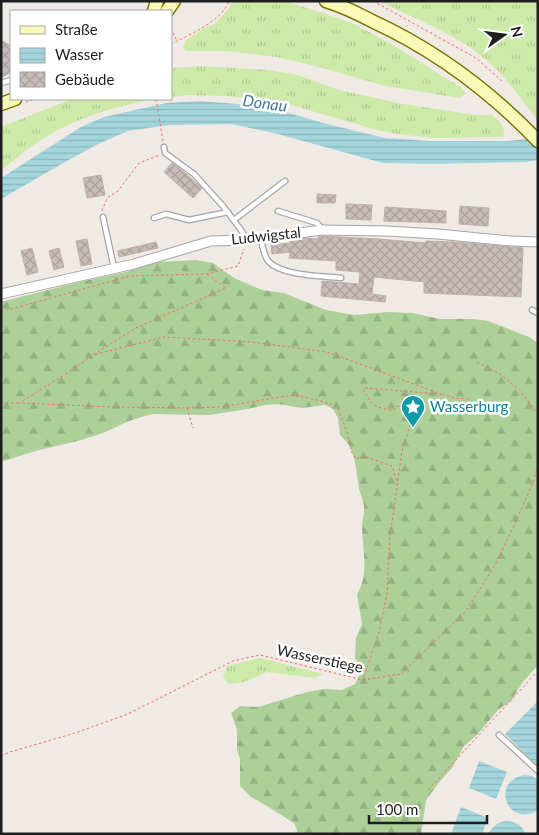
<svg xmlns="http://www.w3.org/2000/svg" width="539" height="835" viewBox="0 0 539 835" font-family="Lato,sans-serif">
  <defs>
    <pattern id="grass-tufts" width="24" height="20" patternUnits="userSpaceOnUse" patternTransform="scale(1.25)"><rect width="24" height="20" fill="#ceeaa9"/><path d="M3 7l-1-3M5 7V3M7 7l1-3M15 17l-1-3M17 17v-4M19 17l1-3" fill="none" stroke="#b0c891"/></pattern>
    <pattern id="forest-firs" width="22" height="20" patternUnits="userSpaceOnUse" patternTransform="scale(1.25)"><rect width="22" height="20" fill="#adcf98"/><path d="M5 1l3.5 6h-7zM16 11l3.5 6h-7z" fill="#94b183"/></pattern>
    <pattern id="water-rules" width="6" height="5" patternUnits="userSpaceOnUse" patternTransform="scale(1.25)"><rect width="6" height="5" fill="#a3d5dd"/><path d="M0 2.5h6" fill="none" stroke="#8cb6bd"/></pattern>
    <pattern id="building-cross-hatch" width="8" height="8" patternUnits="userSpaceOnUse" patternTransform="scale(1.25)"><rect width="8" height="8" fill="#c7bcb7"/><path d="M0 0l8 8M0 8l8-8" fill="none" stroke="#aaa19d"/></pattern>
  </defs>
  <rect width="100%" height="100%" fill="#efeae4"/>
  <g fill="url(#grass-tufts)">
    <path d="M232,1H286L352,23L393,45L447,79L461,87L466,94L460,98L385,86L319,67L277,57L225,51H186L183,47L186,40L195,34L203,29L216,23L229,8Z"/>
    <path d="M380,1H538V118L534,116C519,96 504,74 484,58C454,33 414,19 380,1Z"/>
    <path d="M204,66L269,70L298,75L339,90L403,104L476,115H492C499,122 507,127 503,137L432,138L397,134L377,130L281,102L227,96L188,95L171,97V68Z"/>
    <path d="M72,99H157C118,105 74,118 41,140C27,149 14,160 1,170V127Z"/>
    <path d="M260,658L323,674L315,678L267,672L244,682L229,684L223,677L227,666Z"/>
  </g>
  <path fill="url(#forest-firs)" d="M196,260L213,263L234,278L262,290L284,293L326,310L354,315L388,312L412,313L440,319H473L488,321L529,337L538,343V665L522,683L511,701L499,709L477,735L464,746L452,768L441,780L426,800L421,834H297V830L294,823L267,806L251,797L240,786V759L237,750V730L231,713L240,706L258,707L307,692L324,689L342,690L355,684L361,672L355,658L356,638L362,624L357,594C370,574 362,548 362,526C362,519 365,513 364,507C364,502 361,497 360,492C355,471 358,450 340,435L338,418L333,409L325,405L302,408L278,404L265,405L248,409L209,415L152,414L129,421L103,433L78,441L35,451L1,462V302L75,283L130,271L159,262Z"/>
  <g fill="url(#water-rules)">
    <path d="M200,101L237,104L282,111L323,123L385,138L429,141H507L538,138V160L525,162L433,164L383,163L274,133L231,124L169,125L128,131L98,144L63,163L1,199V178L81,127L104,117L167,103Z"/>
    <path d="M538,701V767L505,734Z"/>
    <path d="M479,761L507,772L496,799L469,788Z"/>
    <path d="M524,775L532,776L538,780V810C510,829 488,783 524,775Z"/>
    <path d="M461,807L488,818L482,834H451Z"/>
    <path d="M507,821C516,822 521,825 526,834H488C493,826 497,822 507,821Z"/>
  </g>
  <g fill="url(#building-cross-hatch)" stroke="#c1afa6">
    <path d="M1,40L11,46V72L1,78Z"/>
    <path d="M172,163L185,173L202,188L193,198L164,172Z"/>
    <path d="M101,175L105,195L87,198L83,178Z"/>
    <path d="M317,194L336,195L335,203H317Z"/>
    <path d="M346,204L372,205L371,220L346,219Z"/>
    <path d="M460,206L489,208L488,226L459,224Z"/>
    <path d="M385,207L446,211V223L384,221Z"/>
    <path d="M322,236L378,239L426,243V241L455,242L523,248L521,297L424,293V282L374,277L372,294L386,296L385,302L321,296L322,281L359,284L360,272L336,270V261L289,258L290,252L272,254L271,245L290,243V241L306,238L318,239V237Z"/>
    <path d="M87,239L92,264L81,266L76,241Z"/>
    <path d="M156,242L158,248L119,257L118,251Z"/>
    <path d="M32,248L38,272L27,275L21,251Z"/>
    <path d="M59,248L64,267L54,270L49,251Z"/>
  </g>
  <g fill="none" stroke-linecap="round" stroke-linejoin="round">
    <g stroke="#a5a5a5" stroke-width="7">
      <g id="lane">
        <path d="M1,83L11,80"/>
        <path d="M164,147L165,153L194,174L223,206L241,230L247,240"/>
        <path d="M278,211L317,223L322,229"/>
        <path d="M103,217L114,268"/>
        <path d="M154,218L166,214L189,220L228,212"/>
        <path d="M234,220L285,181"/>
        <path d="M261,238C262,245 264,255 268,261C282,276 321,276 341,278"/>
        <path d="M532,310L538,313"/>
        <path d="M499,735L538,771"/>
      </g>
    </g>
    <g stroke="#a5a5a5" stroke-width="11">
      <path id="street" d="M1,294L134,264L211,241L247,240L322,230L387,231L438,234L511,241L538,242"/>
    </g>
    <g stroke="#747604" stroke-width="15">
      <g id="secondary">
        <path d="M326,1C342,6 357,13 372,21C435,50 490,91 538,141"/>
        <path d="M154,11L157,1"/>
        <path d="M167,11L174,1"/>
        <path d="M1,104L15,99"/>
      </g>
    </g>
    <g stroke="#fb6b69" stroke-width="1" stroke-dasharray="2.5 2.5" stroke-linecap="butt">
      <path d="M373,1L476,58L503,82"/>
      <path d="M171,28L177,41"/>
      <path d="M171,44C189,35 222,21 229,1"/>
      <path d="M156,99L163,141"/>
      <path d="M26,102L35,99"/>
      <path d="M102,211L107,198L118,191L139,163L160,155"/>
      <path d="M207,274L226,288L136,328L93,355L164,337L252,342L327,352L441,394L364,388V393C370,397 367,399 372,403C376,408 386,409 393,411L397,406L408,408L417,416L410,425L402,451L390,536L387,594L379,632L363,680"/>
      <path d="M1,312L130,276L207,274L238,266L244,249"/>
      <path d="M92,356L58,379L19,403L113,407L187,408L220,407L293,395L317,400L337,406L347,432L352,453L356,459L363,456L392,466L397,482"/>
      <path d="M477,362L500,374L520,390L538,415"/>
      <path d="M442,394L455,398L471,399"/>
      <path d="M1,403H19"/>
      <path d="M402,406L403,391"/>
      <path d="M187,408L193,428"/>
      <path d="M1,756L10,752L75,733L128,714L233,661L260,655L363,680L401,674L466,611L495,565L513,528L532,485L538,465"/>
      <path d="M428,790L538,671"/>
    </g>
    <use href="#lane" stroke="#fff" stroke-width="4.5"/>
    <use href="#street" stroke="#fff" stroke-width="9"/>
    <use href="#secondary" stroke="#faf8b7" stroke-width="12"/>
  </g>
  <defs>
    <g id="sight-pin" transform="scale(1.25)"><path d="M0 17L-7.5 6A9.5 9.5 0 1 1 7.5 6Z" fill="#0f9aa8" stroke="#fff"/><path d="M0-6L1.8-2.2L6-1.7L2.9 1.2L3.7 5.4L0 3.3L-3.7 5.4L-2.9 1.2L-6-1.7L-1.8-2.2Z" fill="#fff"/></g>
  </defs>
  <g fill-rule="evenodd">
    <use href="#sight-pin" x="413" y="407"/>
  </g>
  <g text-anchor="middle" stroke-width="5" stroke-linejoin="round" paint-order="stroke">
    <g font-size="15" fill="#1e1e1e" stroke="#fff">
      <text transform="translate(266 236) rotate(-6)" y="5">Ludwigstal</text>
      <text transform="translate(320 659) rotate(12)" y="5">Wasserstiege</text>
    </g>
    <g font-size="15" fill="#0d838f" stroke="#fff" text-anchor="start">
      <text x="430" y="412">Wasserburg</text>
    </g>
    <g font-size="16" font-style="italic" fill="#43799e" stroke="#fff">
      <text transform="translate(265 103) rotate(8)" y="6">Donau</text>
    </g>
  </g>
  <rect width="539" height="835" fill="none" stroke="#1e1e1e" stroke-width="5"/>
  <rect x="10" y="10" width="162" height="90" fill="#ffffff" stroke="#a5a5a5"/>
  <rect x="20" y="26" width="25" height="8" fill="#faf8b7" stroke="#a5a5a5"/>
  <text x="55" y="35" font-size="15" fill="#1e1e1e">Straße</text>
  <rect x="20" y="48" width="25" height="15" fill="url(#water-rules)" stroke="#a5a5a5"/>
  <text x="55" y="60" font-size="15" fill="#1e1e1e">Wasser</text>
  <rect x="20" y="72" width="25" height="15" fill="url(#building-cross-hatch)" stroke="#a5a5a5"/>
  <text x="55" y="85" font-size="15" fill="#1e1e1e">Gebäude</text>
  <g transform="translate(504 35) rotate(76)" stroke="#ffffff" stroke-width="4" paint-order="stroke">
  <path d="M0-4L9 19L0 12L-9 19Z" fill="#1e1e1e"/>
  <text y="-8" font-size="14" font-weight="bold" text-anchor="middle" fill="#1e1e1e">N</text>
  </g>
  <path d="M369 815v8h118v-8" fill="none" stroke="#1e1e1e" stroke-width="2.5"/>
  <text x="376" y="815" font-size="15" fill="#1e1e1e" stroke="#ffffff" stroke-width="4" paint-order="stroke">100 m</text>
</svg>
